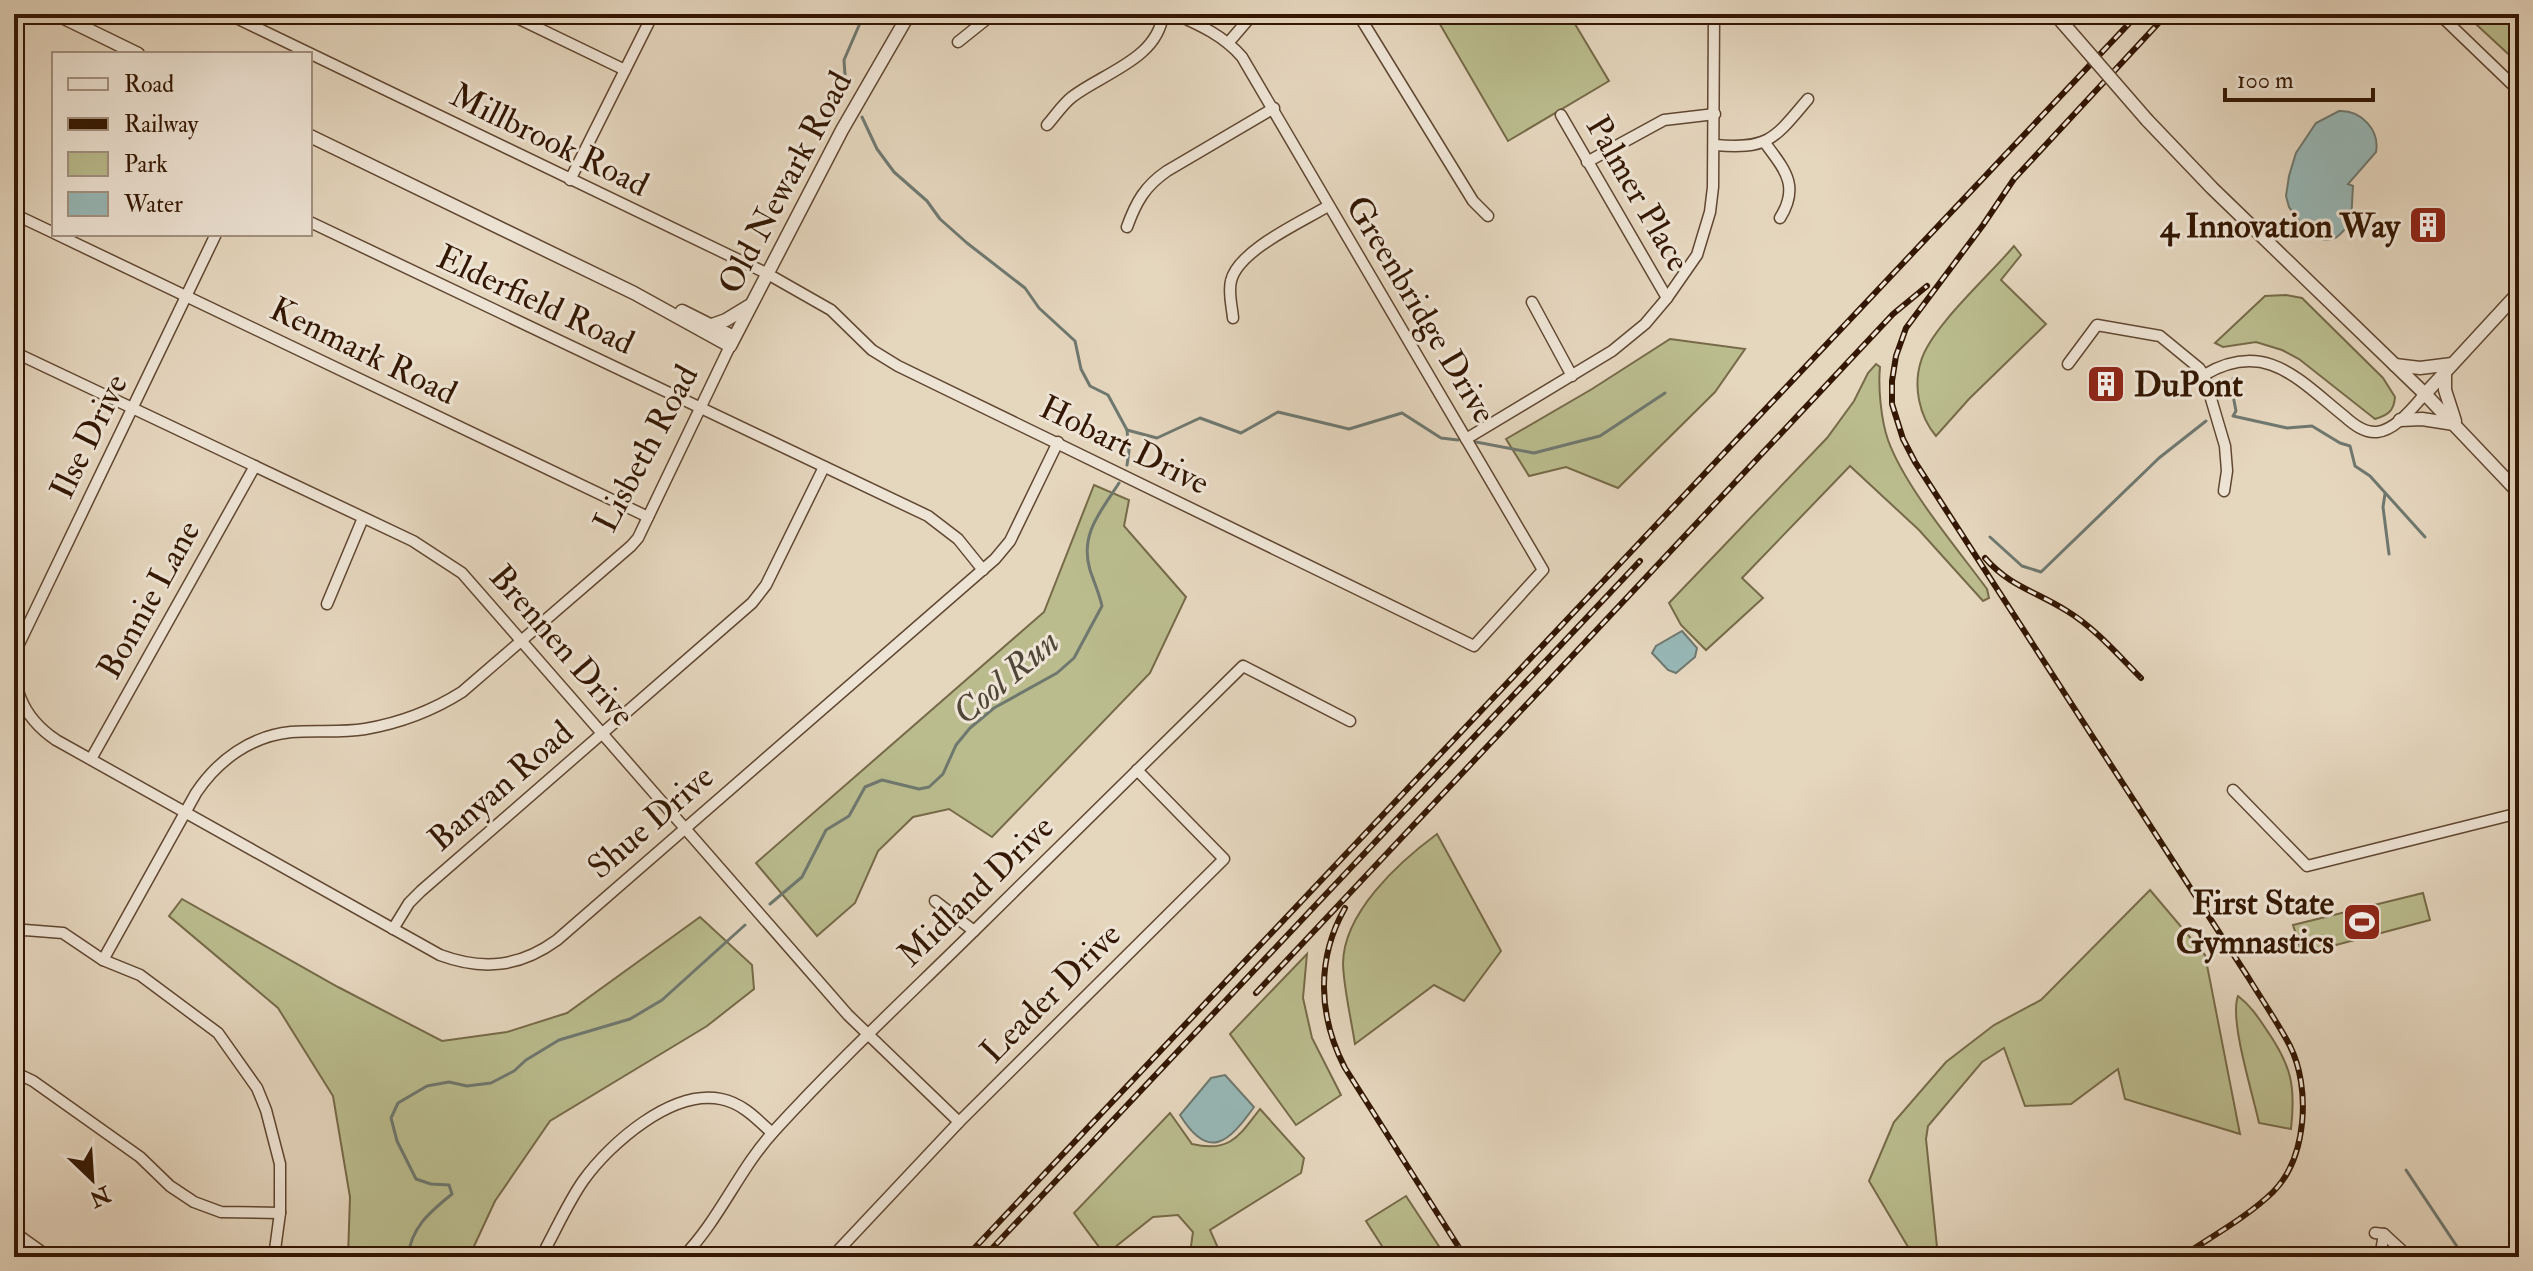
<svg xmlns="http://www.w3.org/2000/svg" width="2533" height="1271" viewBox="0 0 2533 1271" font-family="'IM FELL Double Pica',serif">
  <rect width="100%" height="100%" fill="#e5d6be"/>
  <filter id="stains"><feTurbulence type="fractalNoise" baseFrequency=".0025" numOctaves="4"/><feColorMatrix values="0 0 0 0 .2 0 0 0 0 .09 0 0 0 0 .02 0 0 0 .5 -.17"/></filter>
  <radialGradient id="worn" r=".72"><stop offset=".6" stop-color="#630" stop-opacity="0"/><stop offset="1" stop-color="#630" stop-opacity=".3"/></radialGradient>
  <g fill="#babc8e" stroke="#766a48" stroke-width="2">
    <path d="M1434,14H1569L1609,81L1508,141Z"/>
    <path d="M2465,14H2519V64Z"/>
    <path d="M2014,246L2021,255L2001,280L2046,324L1969,399L1936,436C1919,416 1913,386 1921,361C1931,327 1990,275 2014,246Z"/>
    <path d="M2286,295L2302,298L2383,378L2395,397C2394,411 2388,415 2375,419L2299,359L2282,350L2256,342L2223,347L2215,343L2265,296Z"/>
    <path d="M1670,339L1745,349L1715,392L1618,488L1566,467L1529,476L1506,439L1592,389Z"/>
    <path d="M1876,364L1880,367C1878,387 1881,420 1888,440C1905,487 1956,547 1987,589L1989,598L1983,601L1919,530L1850,466L1742,578L1763,598L1706,650L1681,625L1669,603L1827,438L1854,401L1868,373Z"/>
    <path d="M1094,485L1129,500L1124,526L1186,597L1150,673L992,837L949,809L913,817L878,851L855,903L817,936L756,863L1044,612Z"/>
    <path d="M1437,834L1501,951L1464,1001L1434,985L1355,1044C1351,1018 1344,990 1343,964C1343,913 1399,862 1437,834Z"/>
    <path d="M2150,890L2205,955L2240,1134L2125,1099L2118,1069L2071,1104L2025,1106L2004,1048L1982,1062L1928,1126L1926,1139L1938,1257H1914L1869,1181L1894,1122L1946,1062L1994,1025L2041,1000Z"/>
    <path d="M2423,893L2430,920L2302,954L2293,925Z"/>
    <path d="M182,899L338,987L442,1041L507,1032L567,1013L700,917L752,965L754,989L707,1026L550,1121L495,1201L469,1257H348L350,1197L333,1096L278,1008L169,916Z"/>
    <path d="M1307,954L1303,998L1312,1038L1341,1095L1296,1125L1230,1034Z"/>
    <path d="M2238,996C2250,1005 2258,1017 2266,1029C2291,1065 2296,1085 2291,1129L2259,1123C2253,1094 2229,1020 2238,996Z"/>
    <path d="M1260,1109L1304,1158L1301,1173L1210,1230L1222,1257H1184L1190,1253L1193,1232L1178,1215L1153,1217L1105,1255L1074,1213L1170,1113L1192,1144C1230,1153 1239,1136 1260,1109Z"/>
    <path d="M1406,1196L1446,1257H1389L1366,1221Z"/>
  </g>
  <g fill="#97b8b7" stroke="#6f786f" stroke-width="2">
    <path d="M2339,111C2361,110 2380,130 2376,152L2348,184L2353,186L2351,222C2342,233 2334,245 2319,238L2322,228L2315,230L2300,222L2289,207L2286,196L2289,176L2296,153L2316,123Z"/>
    <path d="M1682,631L1697,648L1695,657L1676,673L1668,670L1652,653L1656,646Z"/>
    <path d="M1225,1075L1254,1107C1229,1142 1209,1162 1180,1115L1211,1078Z"/>
  </g>
  <g fill="none" stroke-linecap="round" stroke-linejoin="round">
    <g stroke="#6f786f" stroke-width="3">
      <path d="M846,91L844,60L864,14"/>
      <path d="M862,117L877,149L894,172L927,201L940,219L967,243L1025,288L1039,308L1075,341L1081,369L1090,386L1108,395L1127,430L1129,451L1127,465"/>
      <path d="M2233,379L2231,385L2236,411L2233,416L2287,428L2312,426L2340,443L2350,446L2355,466L2370,476L2425,537"/>
      <path d="M1127,430L1157,438L1200,418L1241,433L1278,412L1349,429L1402,413L1441,438L1458,440"/>
      <path d="M1476,442L1534,453L1600,436L1665,393"/>
      <path d="M2385,494L2383,507L2389,554"/>
      <path d="M1990,537L2022,566L2041,572L2159,458L2206,421"/>
      <path d="M770,904L802,877L826,830L849,816L865,787L882,780L919,789L929,787L943,774L956,745L970,728L994,708L1057,673L1074,658L1102,606C1099,593 1094,582 1090,570C1079,534 1102,510 1119,483"/>
      <path d="M2406,1170L2464,1257"/>
      <path d="M408,1257C411,1227 430,1212 452,1194L449,1185L431,1184L416,1179L397,1141L391,1118L398,1103L427,1086L449,1082L467,1086L491,1083L514,1071L526,1060L559,1040L630,1019L662,1000L745,925"/>
    </g>
    <g stroke="#604731" stroke-width="13">
      <g id="minor">
        <path d="M228,14L766,273L831,310L872,350L898,366L1474,646L1543,570L1242,57C1224,36 1200,25 1175,14"/>
        <path d="M509,14L625,70"/>
        <path d="M1358,14L1473,201L1488,216"/>
        <path d="M2439,14L2519,91"/>
        <path d="M958,42L993,14"/>
        <path d="M1229,42L1253,14"/>
        <path d="M1561,115L1667,298"/>
        <path d="M1047,125C1055,116 1063,104 1072,97C1103,73 1158,59 1163,14"/>
        <path d="M1765,143C1785,170 1800,186 1780,218"/>
        <path d="M1715,145C1769,150 1775,138 1808,99"/>
        <path d="M1587,162L1664,120L1715,114"/>
        <path d="M570,180L653,14"/>
        <path d="M14,214L54,233"/>
        <path d="M310,222L928,516L958,539L983,570"/>
        <path d="M1127,227C1136,202 1145,186 1167,171L1274,108"/>
        <path d="M56,234L648,517"/>
        <path d="M216,234L19,644C8,684 22,717 56,740L440,955C483,971 520,967 557,940L995,559L1010,541L1058,442"/>
        <path d="M1532,302L1572,376"/>
        <path d="M1233,318C1232,306 1228,293 1231,281C1238,250 1302,222 1328,206"/>
        <path d="M14,352L413,541L462,573L848,1015L959,1122"/>
        <path d="M2068,364L2097,325L2160,336L2199,368L2204,375L2225,446L2227,471L2224,491"/>
        <path d="M2204,375C2265,339 2298,379 2344,416C2353,424 2364,433 2377,432C2396,430 2413,407 2425,394"/>
        <path d="M1466,439L1612,351L1645,324L1667,298L1697,255L1710,212L1713,187L1714,14"/>
        <path d="M327,604L363,518"/>
        <path d="M91,759L255,466"/>
        <path d="M2233,790L2307,866L2519,813"/>
        <path d="M935,901L974,931"/>
        <path d="M393,929L409,903L421,891L752,603L766,585L824,467"/>
        <path d="M14,932L25,930L63,933L103,960L140,975L218,1033L257,1088L266,1110L280,1164V1213L274,1257"/>
        <path d="M103,960L196,793C218,760 251,736 291,732C316,730 340,733 365,729C400,723 432,711 462,692L631,546L638,538L730,346"/>
        <path d="M14,1072L33,1081L140,1157L170,1186L194,1202L221,1212L280,1213"/>
        <path d="M14,1232L49,1257"/>
        <path d="M2375,1233L2384,1234L2409,1257"/>
        <path d="M541,1257C555,1232 567,1204 583,1181C610,1143 672,1089 721,1099C742,1103 757,1119 772,1133"/>
        <path d="M683,1257C720,1219 739,1169 775,1130C839,1060 908,996 976,929C1065,842 1154,754 1243,666L1350,721"/>
        <path d="M832,1257L959,1122L1224,859L1137,770"/>
        <path d="M2380,1257L2384,1234"/>
      </g>
    </g>
    <g stroke="#604731" stroke-width="15">
      <g id="tertiary">
        <path d="M56,14L138,54"/>
        <path d="M2147,120L2212,188L2425,394L2519,493"/>
        <path d="M310,136L634,293L730,346L842,130L909,14"/>
        <path d="M682,311L734,337"/>
        <path d="M712,325L726,320L749,306"/>
        <path d="M2395,365L2420,368L2452,364"/>
        <path d="M2445,372V390L2455,421"/>
        <path d="M2425,394L2519,292"/>
        <path d="M2400,420L2422,419L2454,424"/>
      </g>
    </g>
    <use href="#minor" stroke="#eee4d5" stroke-width="10"/>
    <use href="#tertiary" stroke="#eee4d5" stroke-width="12"/>
    <g stroke="#331702" stroke-width="6">
      <g id="rail">
        <path d="M2167,14L2014,179L1983,225L1906,328L1896,356L1892,381V404L1903,439L1915,462L2248,977C2262,1000 2278,1023 2290,1046C2311,1088 2307,1158 2273,1192C2246,1218 2212,1236 2181,1257"/>
        <path d="M1985,558C2009,586 2037,592 2067,611C2095,628 2118,655 2141,678"/>
        <path d="M1345,908C1316,959 1318,1016 1345,1068L1465,1257"/>
        <path d="M1256,993L1893,314L1927,286"/>
        <path d="M966,1257L2138,14"/>
        <path d="M984,1257L1640,561"/>
      </g>
    </g>
    <use href="#rail" stroke="#eee4d5" stroke-width="3" stroke-dasharray="9" stroke-linecap="butt"/>
    <g stroke="#604731" stroke-width="15" stroke-linecap="butt">
      <path id="tertiary-bridge" d="M2055,14L2147,120"/>
    </g>
    <use href="#tertiary-bridge" stroke="#eee4d5" stroke-width="12"/>
  </g>
  <defs>
    <g id="building-square" transform="scale(2)"><rect x="-9" y="-9" width="18" height="18" rx="4" fill="#8f2418" stroke="#eee4d5"/><path d="M-4-6H4V6H1V3H-1V6H-4ZM-2.5-4.3h1.7v1.8h-1.7ZM.8-4.3h1.7v1.8H.8ZM-2.5-1h1.7V.8h-1.7ZM.8-1h1.7V.8H.8Z" fill="#fff"/></g>
    <g id="stadium-square" transform="scale(2)"><rect x="-9" y="-9" width="18" height="18" rx="4" fill="#8f2418" stroke="#eee4d5"/><path d="M0-5a6.5 5 0 1 0 0 10a6.5 5 0 1 0 0-10ZM-3.5-1.8h7v3.6h-7Z" fill="#fff"/></g>
  </defs>
  <g fill-rule="evenodd">
    <use href="#building-square" x="2428" y="225"/>
    <use href="#building-square" x="2106" y="384"/>
    <use href="#stadium-square" x="2362" y="922"/>
  </g>
  <g text-anchor="middle" stroke-width="6" stroke-linejoin="round" paint-order="stroke">
    <g font-size="34" fill="#331702" stroke="#eee4d5">
      <text transform="translate(550 139) rotate(26)" y="12">Millbrook Road</text>
      <text transform="translate(784 182) rotate(-62)" y="12">Old Newark Road</text>
      <text transform="translate(1639 193) rotate(60)" y="12">Palmer Place</text>
      <text transform="translate(536 299) rotate(25)" y="12">Elderfield Road</text>
      <text transform="translate(1422 309) rotate(59)" y="12">Greenbridge Drive</text>
      <text transform="translate(364 350) rotate(26)" y="12">Kenmark Road</text>
      <text transform="translate(88 436) rotate(-64)" y="12">Ilse Drive</text>
      <text transform="translate(1125 444) rotate(26)" y="12">Hobart Drive</text>
      <text transform="translate(645 448) rotate(-62)" y="12">Lisbeth Road</text>
      <text transform="translate(148 599) rotate(-61)" y="12">Bonnie Lane</text>
      <text transform="translate(563 645) rotate(49)" y="12">Brennen Drive</text>
      <text transform="translate(500 785) rotate(-41)" y="12">Banyan Road</text>
      <text transform="translate(650 821) rotate(-41)" y="12">Shue Drive</text>
      <text transform="translate(975 890) rotate(-44)" y="12">Midland Drive</text>
      <text transform="translate(1050 992) rotate(-45)" y="12">Leader Drive</text>
    </g>
    <g font-size="34" font-weight="bold" fill="#331702" stroke="#eee4d5" text-anchor="end">
      <text x="2400" y="237">4 Innovation Way</text>
      <text x="2134" y="396" text-anchor="start">DuPont</text>
      <text x="2334" y="914">First State<tspan x="2334" dy="39">Gymnastics</tspan></text>
    </g>
    <g font-size="36" font-style="italic" fill="#514738" stroke="#eee4d5">
      <text transform="translate(1005 676) rotate(-40)" y="13">Cool Run</text>
    </g>
  </g>
  <rect width="2533" height="1271" fill="none" stroke="#e5d6be" stroke-width="48"/>
  <rect x="16" y="16" width="2501" height="1239" fill="none" stroke="#331702" stroke-width="4"/>
  <rect x="24" y="24" width="2485" height="1223" fill="none" stroke="#331702" stroke-width="2"/>
  <rect x="52" y="52" width="260" height="184" fill="#eee4d5" stroke="#a39281" stroke-width="2"/>
  <rect x="68" y="78" width="40" height="12" fill="#eee4d5" stroke="#a39281" stroke-width="2"/>
  <text x="124" y="92" font-size="24" fill="#331702">Road</text>
  <rect x="68" y="118" width="40" height="12" fill="#331702" stroke="#a39281" stroke-width="2"/>
  <text x="124" y="132" font-size="24" fill="#331702">Railway</text>
  <rect x="68" y="152" width="40" height="24" fill="#babc8e" stroke="#a39281" stroke-width="2"/>
  <text x="124" y="172" font-size="24" fill="#331702">Park</text>
  <rect x="68" y="192" width="40" height="24" fill="#97b8b7" stroke="#a39281" stroke-width="2"/>
  <text x="124" y="212" font-size="24" fill="#331702">Water</text>
  <g transform="translate(92 1179) rotate(155)" stroke="#eee4d5" stroke-width="6" paint-order="stroke">
  <path d="M0-6L14 30L0 20L-14 30Z" fill="#331702"/>
  <text y="-12" font-size="22" font-weight="bold" text-anchor="middle" fill="#331702">N</text>
  </g>
  <path d="M2225 88v12h148v-12" fill="none" stroke="#331702" stroke-width="4"/>
  <text x="2237" y="88" font-size="24" fill="#331702" stroke="#eee4d5" stroke-width="6" paint-order="stroke">100 m</text>
  <rect width="100%" height="100%" filter="url(#stains)"/>
  <rect width="100%" height="100%" fill="url(#worn)"/>
</svg>
